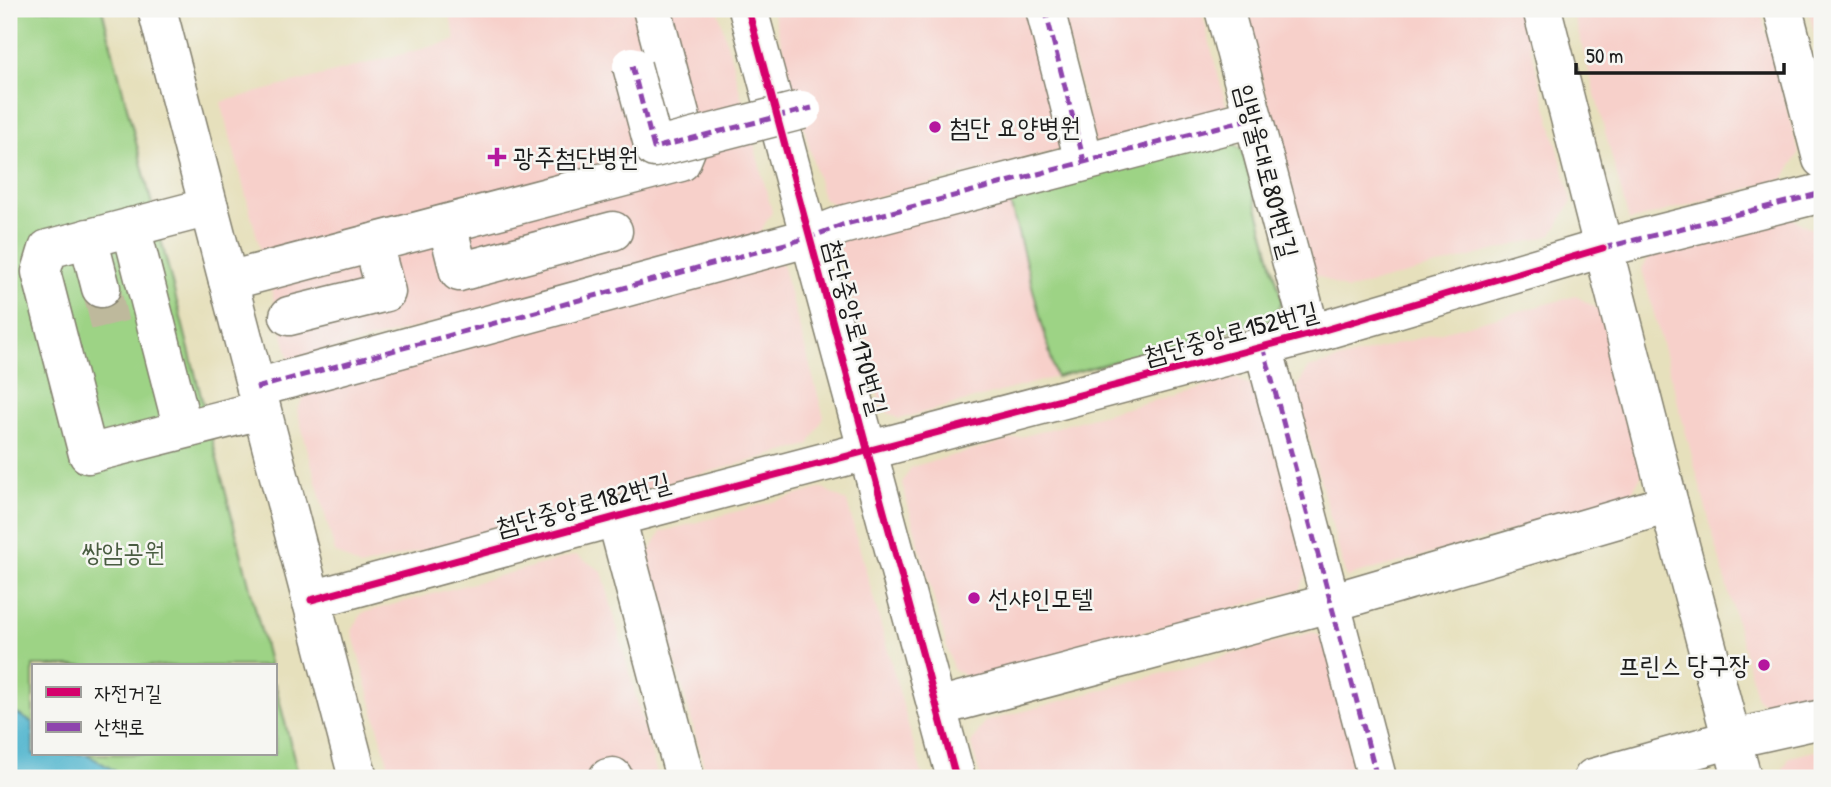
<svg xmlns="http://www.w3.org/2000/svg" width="1831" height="787" viewBox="0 0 1831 787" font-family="'Patrick Hand','Poor Story',sans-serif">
  <rect width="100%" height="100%" fill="#f6f6f2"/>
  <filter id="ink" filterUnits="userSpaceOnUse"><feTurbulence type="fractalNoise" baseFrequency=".0143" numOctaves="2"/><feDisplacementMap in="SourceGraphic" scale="14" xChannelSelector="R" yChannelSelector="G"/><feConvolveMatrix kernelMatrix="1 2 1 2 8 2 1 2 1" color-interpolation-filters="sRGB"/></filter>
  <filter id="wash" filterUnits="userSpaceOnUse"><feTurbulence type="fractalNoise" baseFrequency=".00686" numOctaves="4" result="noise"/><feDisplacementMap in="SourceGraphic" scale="28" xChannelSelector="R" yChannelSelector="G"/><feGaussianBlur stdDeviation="1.57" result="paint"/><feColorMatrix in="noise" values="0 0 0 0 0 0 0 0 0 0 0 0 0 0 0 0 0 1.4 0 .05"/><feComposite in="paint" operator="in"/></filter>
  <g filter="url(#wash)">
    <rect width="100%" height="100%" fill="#e6e0bc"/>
    <g fill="#f7d0ca">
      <path d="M448,9H718L772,212L757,237L290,361L221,102L456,40Z"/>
      <path d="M772,9H1028L1064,149L838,207L823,198Z"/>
      <path d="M1060,9H1201L1229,116L1097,151Z"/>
      <path d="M1243,9H1520L1572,201L1552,235L1347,290L1313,273Z"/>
      <path d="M1572,9H1760L1799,153L1784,179L1629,221Z"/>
      <path d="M1808,9H1822V63Z"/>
      <path d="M1007,191L1056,377L899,419L882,409L836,237Z"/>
      <path d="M1785,214L1821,234L1822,240V701L1779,712L1757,699L1642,269L1653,249Z"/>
      <path d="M781,260L824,417L809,445L360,567L335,552L297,410L309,389Z"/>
      <path d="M1576,296L1600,310L1643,473L1627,500L1346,577L1296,390L1308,368Z"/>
      <path d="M1236,378L1266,395L1312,564L1299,590L970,679L953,669L902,483L911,467Z"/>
      <path d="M823,488L847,502L923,778H707L647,557L661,532Z"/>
      <path d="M576,555L602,571L658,778H392L352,631L362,613Z"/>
      <path d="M1313,632L1332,643L1369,778H981L971,744L984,722Z"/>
      <path d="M1822,749V778H1779V776L1790,757Z"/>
    </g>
    <g fill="#9dd385" stroke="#5c7850" stroke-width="2">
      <path d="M9,9H102L270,666H33V754H275V683L299,778H9Z"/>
      <path d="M1218,135L1242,150L1282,301L1271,320L1056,377L1007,191Z"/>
    </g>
    <path fill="#4eb4cd" stroke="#356874" stroke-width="2" d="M9,709L33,723V754H86L115,771L121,778H9Z"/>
  </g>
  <g filter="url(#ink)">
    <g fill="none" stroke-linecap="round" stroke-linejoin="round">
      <path stroke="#beb99c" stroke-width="38" stroke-dasharray="38 19" stroke-linecap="butt" d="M101,288L113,337"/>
      <g stroke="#817e6c" stroke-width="41">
        <g id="minor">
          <path d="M157,9L358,778"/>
          <path d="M748,9L956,778"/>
          <path d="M1045,9L1084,161"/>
          <path d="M1224,9L1311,334"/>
          <path d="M1542,9L1669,504L1742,778"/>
          <path d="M1783,9L1822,159"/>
          <path d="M209,207L48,249L41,272L88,454L261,410"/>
          <path d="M447,224L459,272L613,231"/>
          <path d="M131,227L183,429"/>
          <path d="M88,238L101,288"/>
          <path d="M228,281L681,162L688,145L652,9"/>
          <path d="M289,316L386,292L373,243"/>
          <path d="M1263,346L1377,778"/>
          <path d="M256,388L811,237L842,225L1253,118"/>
          <path d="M616,517L685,778"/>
          <path d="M311,600L616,517L1311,334L1603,248L1822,193"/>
          <path d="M937,707L1330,603L1669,504"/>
          <path d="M608,778L613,777V778"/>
          <path d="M1593,778L1732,739L1822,719"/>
        </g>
      </g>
      <use href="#minor" stroke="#fff" stroke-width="38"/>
      <g stroke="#817e6c" stroke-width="41" stroke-linecap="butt">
        <path id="minor-bridge" d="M632,66L654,148L802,110"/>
      </g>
      <use href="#minor-bridge" stroke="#fff" stroke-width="38"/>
      <g stroke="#8e44ad" stroke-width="5" stroke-dasharray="10 5" stroke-linecap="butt">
        <path d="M1045,9L1084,161"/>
        <path d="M632,66L654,148L812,108"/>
        <path d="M1603,248L1822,193"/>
        <path d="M1263,346L1377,778"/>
        <path d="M256,388L811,237L842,225L1253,118"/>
      </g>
      <g stroke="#f6f6f2" stroke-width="11">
        <g id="cycleway">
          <path d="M748,9L956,778"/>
          <path d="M311,600L616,517L1311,334L1603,248"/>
        </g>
      </g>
      <use href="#cycleway" stroke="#d6006c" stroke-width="7"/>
    </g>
  </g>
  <g fill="#b5179e" stroke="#f6f6f2" stroke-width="2.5">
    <circle cx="935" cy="127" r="7"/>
    <path d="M493.5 146.5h7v7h7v7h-7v7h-7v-7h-7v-7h7z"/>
    <circle cx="974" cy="598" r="7"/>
    <circle cx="1764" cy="665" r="7"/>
  </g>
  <g text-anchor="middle" stroke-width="5" stroke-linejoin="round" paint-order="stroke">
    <g font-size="26" fill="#1c1c1c" stroke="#f6f6f2" text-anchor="start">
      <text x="949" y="136">첨단 요양병원</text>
      <text x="513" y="166">광주첨단병원</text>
      <text x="988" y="607">선샤인모텔</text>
      <text x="1750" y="674" text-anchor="end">프린스 당구장</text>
    </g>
    <g font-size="26" fill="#1c1c1c" stroke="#f6f6f2">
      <text transform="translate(1267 171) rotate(75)" y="9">임방울대로801번길</text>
      <text transform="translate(856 327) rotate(75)" y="9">첨단중앙로170번길</text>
      <text transform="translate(1231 333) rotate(-15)" y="9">첨단중앙로152번길</text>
      <text transform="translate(583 504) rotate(-15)" y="9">첨단중앙로182번길</text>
    </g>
    <g font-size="26" fill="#495c41" stroke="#f6f6f2">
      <text x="123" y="561">쌍암공원</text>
    </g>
  </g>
  <rect width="1831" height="787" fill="none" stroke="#f6f6f2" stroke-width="35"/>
  <rect x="32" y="664" width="245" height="91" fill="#f6f6f2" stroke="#9f9f9c" stroke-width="2"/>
  <rect x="46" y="687" width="35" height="10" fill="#d6006c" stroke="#9f9f9c" stroke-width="2"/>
  <text x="94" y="700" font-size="21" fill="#1c1c1c">자전거길</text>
  <rect x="46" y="722" width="35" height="10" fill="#8e44ad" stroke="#9f9f9c" stroke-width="2"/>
  <text x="94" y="734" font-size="21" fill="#1c1c1c">산책로</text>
  <path d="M1576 63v10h208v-10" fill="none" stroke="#1c1c1c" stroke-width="3.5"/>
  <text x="1586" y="63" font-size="21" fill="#1c1c1c" stroke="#f6f6f2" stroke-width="5" paint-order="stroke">50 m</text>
</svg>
